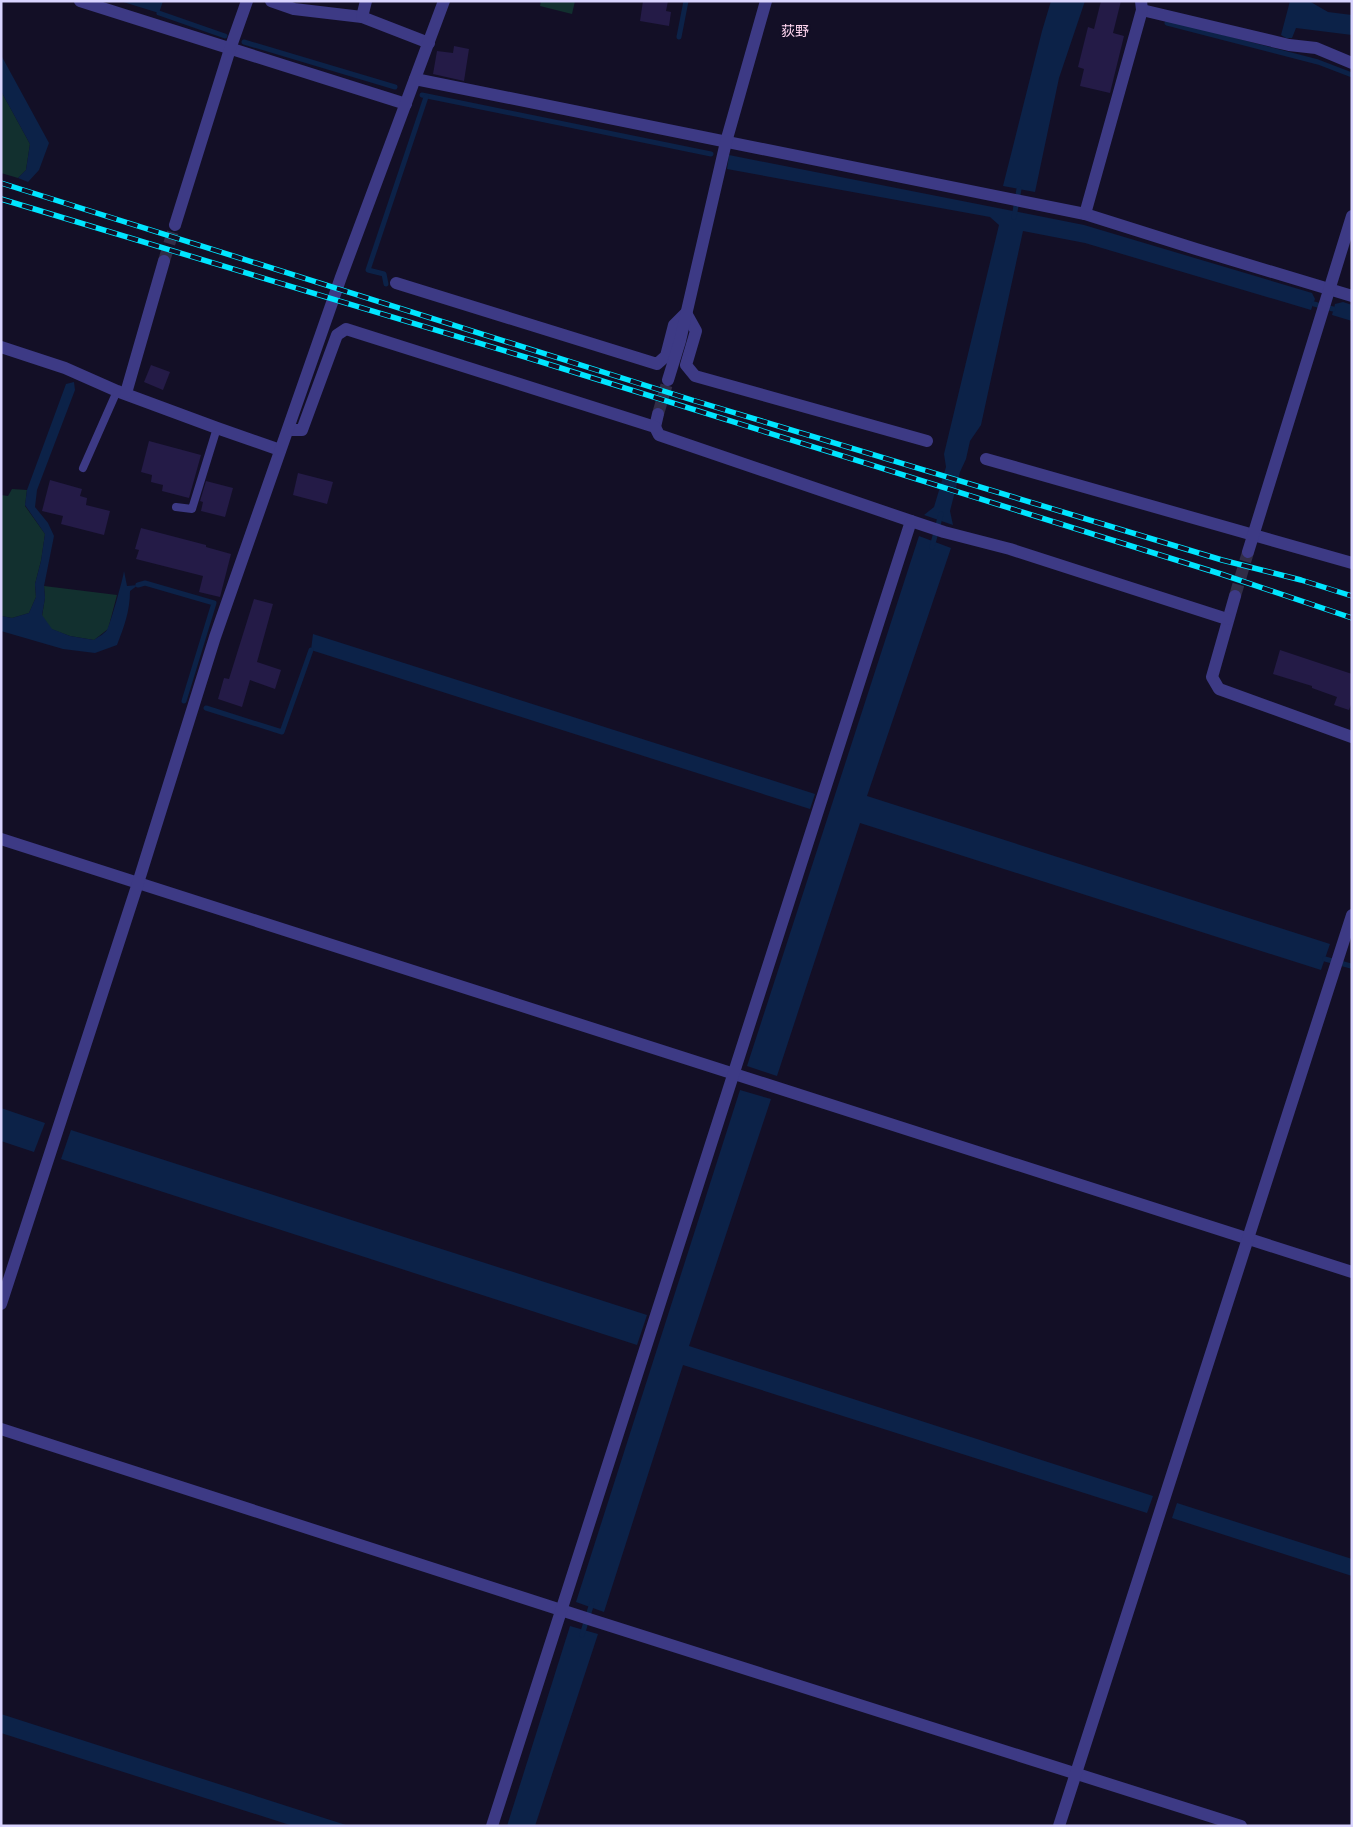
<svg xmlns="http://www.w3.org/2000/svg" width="1353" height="1827" viewBox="0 0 1353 1827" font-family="Commissioner,'Noto Sans JP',sans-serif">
  <rect width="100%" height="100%" fill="#130f26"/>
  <g fill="#12302f">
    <path d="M541,1H575L572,14L540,6Z"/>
    <path d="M1,91L30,144L26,170L18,178L1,173Z"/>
    <path d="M12,489L27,490L25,506L45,534L41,561L35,584L36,597L29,613L12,618L1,616V495L8,496Z"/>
    <path d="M44,586L117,595L108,629L94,640L70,636L51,629L42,616L45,598Z"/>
  </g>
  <g fill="#0c2248">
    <path d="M120,1H163L159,13Z"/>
    <path d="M1051,1H1085L1059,78L1035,192L1003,186L1042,31Z"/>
    <path d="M1290,1H1309L1328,12L1352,15V35L1296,28L1292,38H1286L1281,35Z"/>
    <path d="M1,55L49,143L39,170L28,182L18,178L26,170L30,144L1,91Z"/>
    <path d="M729,155L1084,225L1312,293L1315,299L1311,310L1085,243L1023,231L981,425L970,441L966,459L960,472L950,511L953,525L924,515L934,507L946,467L944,454L999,225L990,217L727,169Z"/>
    <path d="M1343,302L1352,305V321L1332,315L1335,304Z"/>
    <path d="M74,382L75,390L37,490L35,507L48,523L54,536L44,586L45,598L42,615L52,629L70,636L94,640C98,637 104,634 107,630C110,625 123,579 124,571L127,586L138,585L130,591C130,611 124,627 117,645L95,653L63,649L1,631V616L12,618L29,613L36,597L35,584L41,561L45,534L25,505L27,490L66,384Z"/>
    <path d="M919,536L951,548L867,796L1330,944L1321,970L860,823L777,1076L747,1066Z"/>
    <path d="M313,634L815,794L810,809L311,650Z"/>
    <path d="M740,1090L771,1099L689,1346L1153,1496L1147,1513L683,1365L604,1612L576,1602Z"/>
    <path d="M1,1108L45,1123L34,1152L1,1141Z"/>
    <path d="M71,1130L647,1315L637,1345L61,1159Z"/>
    <path d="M1177,1503L1352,1559V1576L1172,1518Z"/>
    <path d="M570,1626L598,1634L535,1826H507Z"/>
    <path d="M1,1714L349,1826H293L1,1733Z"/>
  </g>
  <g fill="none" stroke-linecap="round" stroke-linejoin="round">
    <g stroke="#0c2248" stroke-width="5">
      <path d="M159,13L225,36"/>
      <path d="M1167,23L1318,62L1352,75"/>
      <path d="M679,37L686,1"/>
      <path d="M244,42L395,87"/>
      <path d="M422,95L711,154"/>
      <path d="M1014,217L1019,189"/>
      <path d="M386,284L384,274L368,270L426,97"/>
      <path d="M1314,304L1333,309"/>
      <path d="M932,547L941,514"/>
      <path d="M138,585L145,583L214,603L184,701"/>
      <path d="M206,708L282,732L311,650"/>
      <path d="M1325,959L1351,966"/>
      <path d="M582,1635L592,1603"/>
    </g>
  </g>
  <g fill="#241b47">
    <path d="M643,1H668L666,11L671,12L669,26L640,21Z"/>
    <path d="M1101,1H1121L1113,33L1124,36L1110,93L1080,86L1084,69L1078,67L1088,27L1094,29Z"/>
    <path d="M454,46L469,49L464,81L433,74L437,51L453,53Z"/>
    <path d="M151,365L170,372L163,390L144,382Z"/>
    <path d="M149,441L201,455L189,498L162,491L163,485L151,482L152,475L141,472Z"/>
    <path d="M298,473L333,482L327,504L293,495Z"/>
    <path d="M50,480L82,489L80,496L87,498L86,505L110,511L104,535L61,524L63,516L42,511Z"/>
    <path d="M206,481L233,488L225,517L201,511L203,502L200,501Z"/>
    <path d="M141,528L206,545V547L231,554L220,597L199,592L203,576L136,559L139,550L135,549Z"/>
    <path d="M254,599L273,604L257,662L281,670L275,689L250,680L242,707L218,699L224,678L229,679Z"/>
    <path d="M1280,650L1352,674V702L1349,710L1334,705L1337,697L1312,688V686L1273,674Z"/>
  </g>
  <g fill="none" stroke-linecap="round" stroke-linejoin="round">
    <g stroke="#312d47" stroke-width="12" stroke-dasharray="12 6" stroke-linecap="butt">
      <path d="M164,261L175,225"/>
      <path d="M658,414L668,380"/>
      <path d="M1235,596L1248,552"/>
    </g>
    <g stroke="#3d3a85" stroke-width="8">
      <path d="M83,468L117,391"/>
      <path d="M176,507L192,509L217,428"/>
    </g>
    <g stroke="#3d3a85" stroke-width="12">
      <path d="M80,1L406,104"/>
      <path d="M271,1L294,9L362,17L429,43"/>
      <path d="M1142,10L1289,45L1316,48L1352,63"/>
      <path d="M362,17L366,1"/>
      <path d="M415,79L1085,214L1196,249L1352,296"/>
      <path d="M1085,214L1142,10L1141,1"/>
      <path d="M175,225L230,49L247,1"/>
      <path d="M396,283L657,364L666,356L674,325L686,313L696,331L686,365L695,376L927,441"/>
      <path d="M1,347L65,368L117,391L217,428L280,450"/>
      <path d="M668,380L680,341L726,142L766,1"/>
      <path d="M126,393L164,261"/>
      <path d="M655,427L658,414"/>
      <path d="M288,430H302L337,335L346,329L655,427L659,435L911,521"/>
      <path d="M986,459L1352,563"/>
      <path d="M1248,552L1352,216"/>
      <path d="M1235,596L1212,677L1219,689L1352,737"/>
      <path d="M1,839L1352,1272"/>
      <path d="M1,1304L138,883L215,637L341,277L444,1"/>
      <path d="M1,1429L595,1621L1241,1826"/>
      <path d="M492,1826L911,521L944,532L1010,549L1227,619"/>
      <path d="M1059,1826L1352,915"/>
    </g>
    <g stroke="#00e5ff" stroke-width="5.5">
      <g id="rail">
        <path d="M1,183L692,400L1222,560L1301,580L1352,596"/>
        <path d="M1,199L535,360L1221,574L1352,618"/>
      </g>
    </g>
    <use href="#rail" stroke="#130f26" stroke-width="4" stroke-dasharray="11" stroke-linecap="butt"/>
  </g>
  <g text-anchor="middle" stroke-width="4" stroke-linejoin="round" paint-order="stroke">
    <g font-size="14" fill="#ffd6f0" stroke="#130f26">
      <text x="795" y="36">荻野</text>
    </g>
  </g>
  <rect width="1353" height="1827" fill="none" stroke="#d9d4ff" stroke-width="5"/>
</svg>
